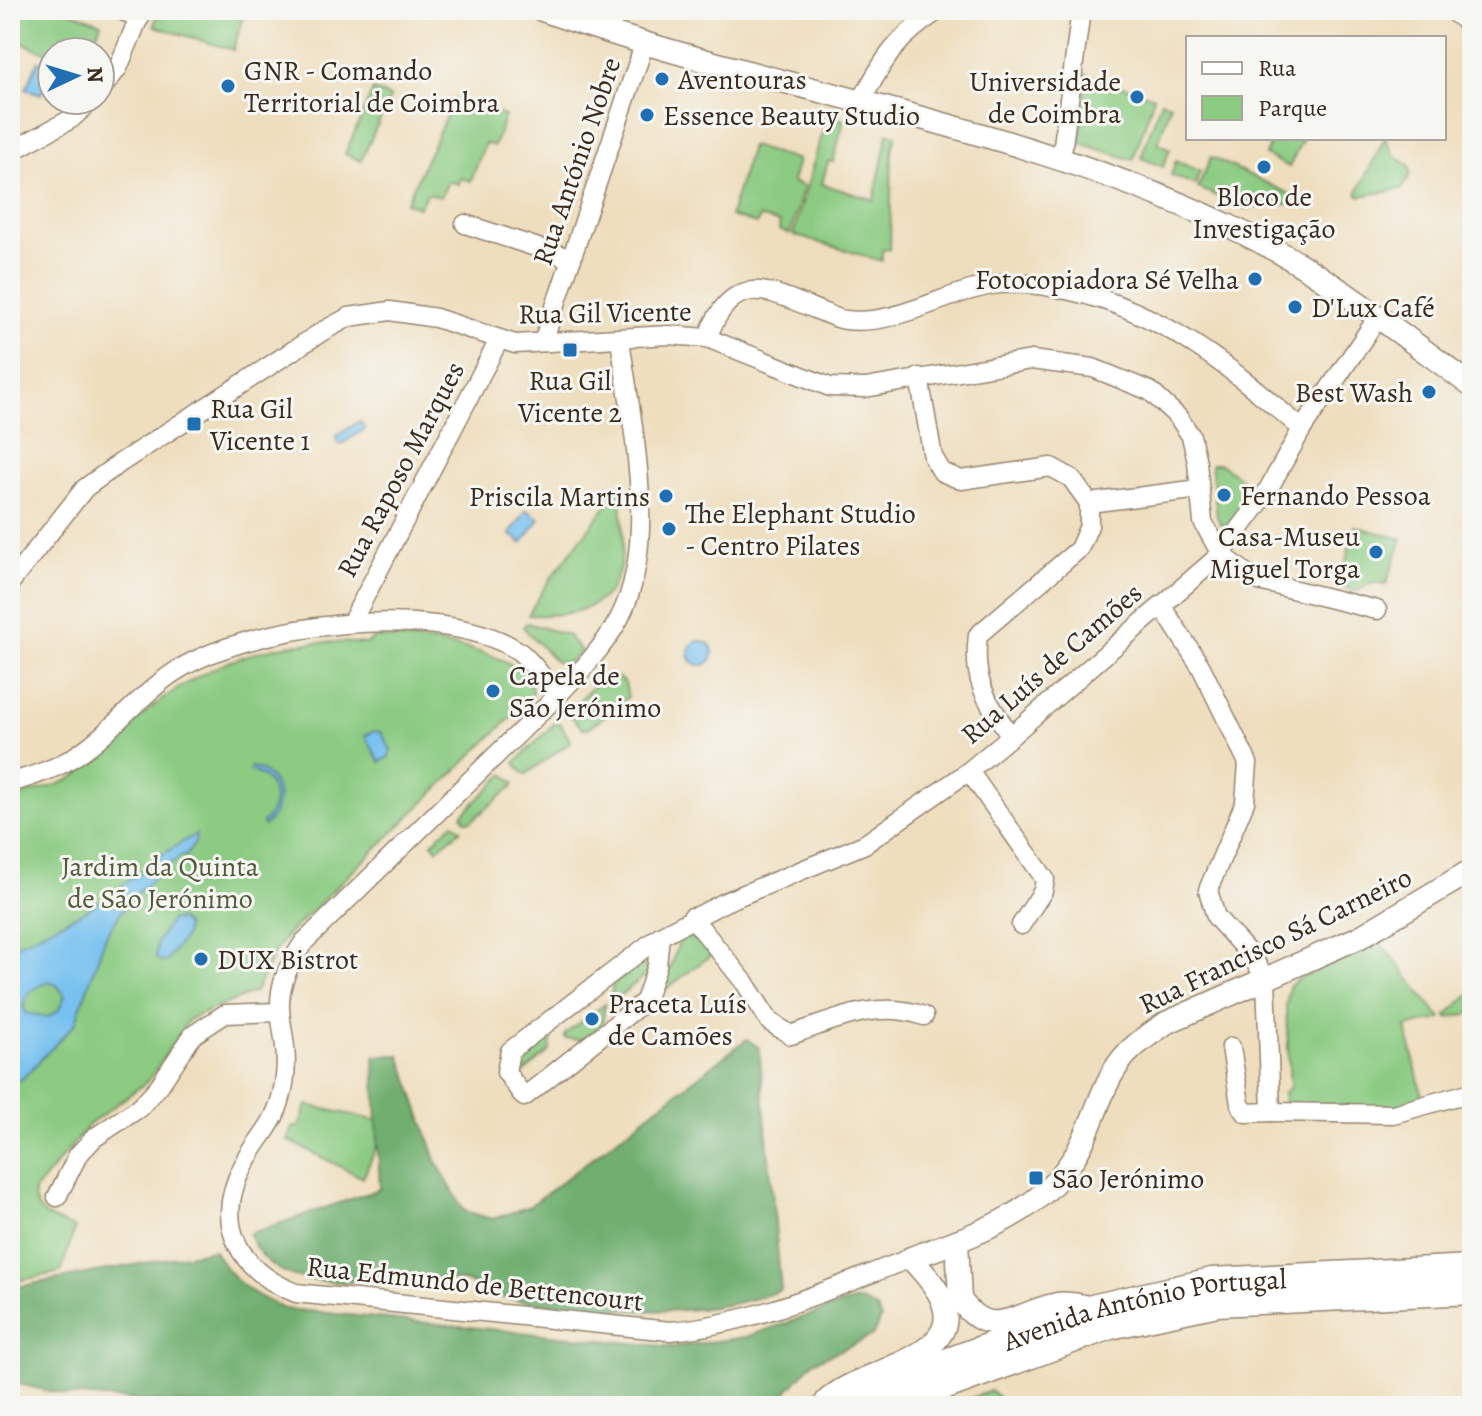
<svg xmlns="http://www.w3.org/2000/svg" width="1482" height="1416" viewBox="0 0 1482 1416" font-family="Alegreya,serif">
  <rect width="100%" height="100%" fill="#f6f6f2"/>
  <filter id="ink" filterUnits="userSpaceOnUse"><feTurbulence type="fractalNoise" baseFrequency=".0125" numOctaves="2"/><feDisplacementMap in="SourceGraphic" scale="16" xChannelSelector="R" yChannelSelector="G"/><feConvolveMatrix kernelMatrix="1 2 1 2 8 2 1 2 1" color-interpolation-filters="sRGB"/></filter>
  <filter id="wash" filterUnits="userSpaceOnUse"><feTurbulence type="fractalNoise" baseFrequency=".006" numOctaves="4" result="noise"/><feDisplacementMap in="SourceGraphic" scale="32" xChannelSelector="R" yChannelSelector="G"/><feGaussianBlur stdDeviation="1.8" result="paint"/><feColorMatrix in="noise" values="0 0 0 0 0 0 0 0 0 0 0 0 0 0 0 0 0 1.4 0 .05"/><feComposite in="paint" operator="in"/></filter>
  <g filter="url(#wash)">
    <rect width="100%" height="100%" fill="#efdebe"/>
    <g fill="#8bcb82" stroke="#637a50" stroke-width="2">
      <path d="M10,10H67L101,23L90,52L52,55L10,38Z"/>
      <path d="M158,10H240L245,11L233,50L154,26Z"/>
      <path d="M1086,74L1154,97L1133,160L1080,143Z"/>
      <path d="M373,90L390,97L361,161L345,154Z"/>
      <path d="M454,99L505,116L494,146L485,143L471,181L460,178L458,184L448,181L441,197L427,193L419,207L406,203Z"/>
      <path d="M1161,101L1171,104L1158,143L1170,149L1163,167L1141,158Z"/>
      <path d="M827,116L844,120L833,162L828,161L822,184L874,200L888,133L896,135L892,150L890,249L882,250V261L793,235Z"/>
      <path d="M1273,138H1303L1289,167L1265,155Z"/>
      <path d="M1385,138L1394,156L1409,165L1411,173L1402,189L1360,196L1357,193Z"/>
      <path d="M751,146L798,160L792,182L804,186L790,234L779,230L780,223L760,217L757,224L730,216Z"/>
      <path d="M1211,157L1292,195L1293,203L1245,208L1198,188Z"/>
      <path d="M1176,161L1200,171L1195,185L1171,175Z"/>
      <path d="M1211,464H1220L1256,489L1228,525L1221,524L1217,517Z"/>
      <path d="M620,488C628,571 626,619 528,615L548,582Z"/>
      <path d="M1355,526L1402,539L1386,584L1372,582L1358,591L1339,587Z"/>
      <path d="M527,623L567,635L582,652L568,662H556L523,627Z"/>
      <path d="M375,637C408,639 538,647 532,697L290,932L276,949L255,992L189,1019L149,1080L89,1125L34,1191C33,1216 55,1220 75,1228L61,1272L22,1280L10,1278V798C30,792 56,788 74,777C105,757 127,726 156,704C221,655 286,636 367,644Z"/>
      <path d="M603,677H617L625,683L628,697L589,728L583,729L567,712Z"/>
      <path d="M555,723H560L571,742L525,775L515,763Z"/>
      <path d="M504,774L514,783L512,787L471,821H466L462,815Z"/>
      <path d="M453,823L461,830L437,849L432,843Z"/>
      <path d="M681,937L695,938L711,955L661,993Z"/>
      <path d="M1379,941L1441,1019L1406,1027L1423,1100L1392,1108L1284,1104L1283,1094L1290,1087L1286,1007L1289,987L1298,979Z"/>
      <path d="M637,963L645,965L647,974L615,1000L611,998L613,982Z"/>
      <path d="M1472,992V1013L1447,1018L1446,1016Z"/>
      <path d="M605,1004L602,1025L583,1040L565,1038V1034Z"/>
      <path d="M552,1032L550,1051L522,1074L516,1065L521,1055Z"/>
      <path d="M307,1105L387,1123L363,1178L287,1140L293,1127H299Z"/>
      <path d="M991,1391L1009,1406H949Z"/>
    </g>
    <g fill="#70af70" stroke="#566c47" stroke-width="2">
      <path d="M747,1039L759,1048L781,1290C710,1316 645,1313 571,1305C549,1303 526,1303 505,1298C493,1296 483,1287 471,1283C461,1280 446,1280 435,1279C375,1274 277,1306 249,1234L380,1189L374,1056L400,1055L437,1163L464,1211L493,1219L530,1206Z"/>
      <path d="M213,1250C234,1283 250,1294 286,1309L673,1347L746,1337L844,1303L861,1301L877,1309L881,1319L872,1336L813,1362L774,1406H211L67,1395L10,1382V1284L22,1286Z"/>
    </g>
    <g fill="#77c1f0" stroke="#597687" stroke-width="2" fill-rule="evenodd">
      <path d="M38,61L52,67L41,94L26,89Z"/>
      <path d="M360,421L365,429L340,445L335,437Z"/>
      <path d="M527,510L540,519L522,543L510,534Z"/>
      <circle cx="701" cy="653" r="12"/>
      <path d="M374,731L381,732L391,750L388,758L380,762L365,736Z"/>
      <path d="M251,767C281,774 286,807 264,826L262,823C282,805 276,779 251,771Z"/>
      <path d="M196,834L195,843L185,857L182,855L130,899L106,935L75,1024L21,1080H10V948L87,910L147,868L145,865ZM48,981L57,985L65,996L58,1011L48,1017L26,1013L23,1006L29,992Z"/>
      <path d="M171,920H180L186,926L185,936L166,961L161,962L156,958L157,942Z"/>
    </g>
  </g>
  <g filter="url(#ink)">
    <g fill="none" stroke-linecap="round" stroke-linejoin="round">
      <g stroke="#95846e" stroke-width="21">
        <g id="minor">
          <path d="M120,10L140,18"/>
          <path d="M100,91L118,68L142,10"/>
          <path d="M861,101C886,56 896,38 939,10"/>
          <path d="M10,152L71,119L92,100"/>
          <path d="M1061,160L1081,10"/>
          <path d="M465,224L572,259"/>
          <path d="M707,338C733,273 763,287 817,310C826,313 836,319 846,320C897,326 943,293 992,285C1018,281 1046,285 1071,291C1163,311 1232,368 1302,429"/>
          <path d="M620,339C631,423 660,542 619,619C603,648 581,671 558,695L304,942C258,1007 294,1024 284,1084C277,1126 260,1133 243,1166C213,1224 238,1270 296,1293L670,1331C755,1324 832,1288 911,1258"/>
          <path d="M543,342L645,42"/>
          <path d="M919,377L933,457L942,472L961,480L1051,467L1071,478L1089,503V526L1079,549L978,635C972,681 986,700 1011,736"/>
          <path d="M1089,503L1200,489"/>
          <path d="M10,583L85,488L117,465L323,331L349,317L390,311L436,318L515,344L669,335L707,338L830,387L865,388L1031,360L1093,368L1150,391L1178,417L1191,436L1197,462L1203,522L1221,554L1255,580L1377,610"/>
          <path d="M1161,605L1201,667L1248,763L1245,802L1208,890L1216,917L1252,957L1266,979L1271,1112L1393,1114L1472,1092"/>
          <path d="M351,623L499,340"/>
          <path d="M969,771L1045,879L1043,891L1021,925"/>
          <path d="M10,783C28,777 51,771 67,761C106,739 133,701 170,675C244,623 438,600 517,650C532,660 545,682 558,695"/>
          <path d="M692,917L745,983L770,1022L791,1035C835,1020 878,999 924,1016"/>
          <path d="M660,936L657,966L645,1001L524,1097L506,1072L510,1051L660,936L725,902L865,844L969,771L1011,736L1221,554L1265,495L1302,429L1378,317"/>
          <path d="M1231,1047L1240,1104L1246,1113L1271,1112"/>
          <path d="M57,1197L78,1155L94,1138L139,1108L159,1086L193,1035L225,1014L278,1012"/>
        </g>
      </g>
      <g stroke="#95846e" stroke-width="25">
        <g id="tertiary">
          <path d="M542,10C768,90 1011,122 1229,226C1317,267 1394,329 1472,386"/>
          <path d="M1454,10L1472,24"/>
          <path d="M957,1241L960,1299C989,1344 1020,1311 1057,1304C1068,1302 1083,1306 1095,1308"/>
          <path d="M826,1402C856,1368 977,1360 938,1292C931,1280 920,1269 911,1258C972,1235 1033,1218 1071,1162C1093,1131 1099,1087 1123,1058C1135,1043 1151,1034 1166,1023L1360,937L1472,870"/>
        </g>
      </g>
      <g stroke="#95846e" stroke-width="31">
        <g id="primary">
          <path id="s1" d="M829,1406L1096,1308L1212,1282L1472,1269"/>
          <path d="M889,1406L1110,1325L1217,1302L1472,1290"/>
        </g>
      </g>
      <use href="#minor" stroke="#fff" stroke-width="18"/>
      <use href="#tertiary" stroke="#fff" stroke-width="22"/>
      <use href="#primary" stroke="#fff" stroke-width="28"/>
    </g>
  </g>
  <g fill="#1f6fb2" stroke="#f6f6f2" stroke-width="3">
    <circle cx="662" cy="79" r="8"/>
    <circle cx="228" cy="86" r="8"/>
    <circle cx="1137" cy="97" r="8"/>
    <circle cx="647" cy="115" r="8"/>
    <circle cx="1264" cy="167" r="8"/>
    <circle cx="1255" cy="279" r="8"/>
    <circle cx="1295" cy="307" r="8"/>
    <rect x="562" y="342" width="16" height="16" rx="4"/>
    <circle cx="1429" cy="392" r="8"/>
    <rect x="186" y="416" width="16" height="16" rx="4"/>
    <circle cx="1224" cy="495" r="8"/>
    <circle cx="666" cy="496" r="8"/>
    <circle cx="669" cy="529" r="8"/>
    <circle cx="1376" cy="552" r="8"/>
    <circle cx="493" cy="691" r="8"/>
    <circle cx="201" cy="959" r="8"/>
    <circle cx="592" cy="1019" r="8"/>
    <rect x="1028" y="1170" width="16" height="16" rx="4"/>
  </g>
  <g text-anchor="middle" stroke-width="6" stroke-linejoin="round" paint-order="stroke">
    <g font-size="28" fill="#3b2a1e" stroke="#f6f6f2" text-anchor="start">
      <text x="244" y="80">GNR - Comando<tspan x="244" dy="32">Territorial de Coimbra</tspan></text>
      <text x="678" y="89">Aventouras</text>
      <text x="1121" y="91" text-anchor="end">Universidade<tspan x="1121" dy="32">de Coimbra</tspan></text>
      <text x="663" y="125">Essence Beauty Studio</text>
      <text x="1264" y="206" text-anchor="middle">Bloco de<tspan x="1264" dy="32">Investigação</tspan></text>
      <text x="1239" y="289" text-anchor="end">Fotocopiadora Sé Velha</text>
      <text x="1311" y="317">D'Lux Café</text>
      <text x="570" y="390" text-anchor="middle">Rua Gil<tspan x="570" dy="32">Vicente 2</tspan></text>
      <text x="1413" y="402" text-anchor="end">Best Wash</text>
      <text x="210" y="418">Rua Gil<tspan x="210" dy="32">Vicente 1</tspan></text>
      <text x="1240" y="505">Fernando Pessoa</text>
      <text x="650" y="506" text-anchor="end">Priscila Martins</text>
      <text x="685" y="523">The Elephant Studio<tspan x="685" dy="32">- Centro Pilates</tspan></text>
      <text x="1360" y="546" text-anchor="end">Casa-Museu<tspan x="1360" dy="32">Miguel Torga</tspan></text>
      <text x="509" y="685">Capela de<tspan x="509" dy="32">São Jerónimo</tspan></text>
      <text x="217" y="969">DUX Bistrot</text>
      <text x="608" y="1013">Praceta Luís<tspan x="608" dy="32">de Camões</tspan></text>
      <text x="1052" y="1188">São Jerónimo</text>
    </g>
    <g font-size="28" fill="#3b2a1e" stroke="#f6f6f2">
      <text transform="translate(576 161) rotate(-71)" y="10">Rua António Nobre</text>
      <text transform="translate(605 312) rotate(-1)" y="10">Rua Gil Vicente</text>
      <text transform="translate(400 469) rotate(-62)" y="10">Rua Raposo Marques</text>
      <text transform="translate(1051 663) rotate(-41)" y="10">Rua Luís de Camões</text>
      <text transform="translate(1275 940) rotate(-26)" y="10">Rua Francisco Sá Carneiro</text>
      <text transform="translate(475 1283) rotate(6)" y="10">Rua Edmundo de Bettencourt</text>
      <text dy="10" stroke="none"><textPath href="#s1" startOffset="332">Avenida António Portugal</textPath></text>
    </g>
    <g font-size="28" fill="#535a3c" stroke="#f6f6f2">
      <text x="160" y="876">Jardim da Quinta<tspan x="160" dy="32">de São Jerónimo</tspan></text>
    </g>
  </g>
  <rect width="1482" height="1416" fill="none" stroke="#f6f6f2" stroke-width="40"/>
  <rect x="1186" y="36" width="260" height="104" fill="#f6f6f2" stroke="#aba49d" stroke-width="2"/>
  <rect x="1202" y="62" width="40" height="12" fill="#ffffff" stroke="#aba49d" stroke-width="2"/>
  <text x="1258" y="76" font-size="24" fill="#3b2a1e">Rua</text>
  <rect x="1202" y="96" width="40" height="24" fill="#8bcb82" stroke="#aba49d" stroke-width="2"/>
  <text x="1258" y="116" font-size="24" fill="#3b2a1e">Parque</text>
  <g transform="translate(76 76) rotate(86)"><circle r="38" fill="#f6f6f2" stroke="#aba49d" stroke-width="2"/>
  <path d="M0-6L14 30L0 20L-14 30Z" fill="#1f6fb2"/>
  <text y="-12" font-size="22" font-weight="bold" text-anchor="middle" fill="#3b2a1e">N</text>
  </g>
</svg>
